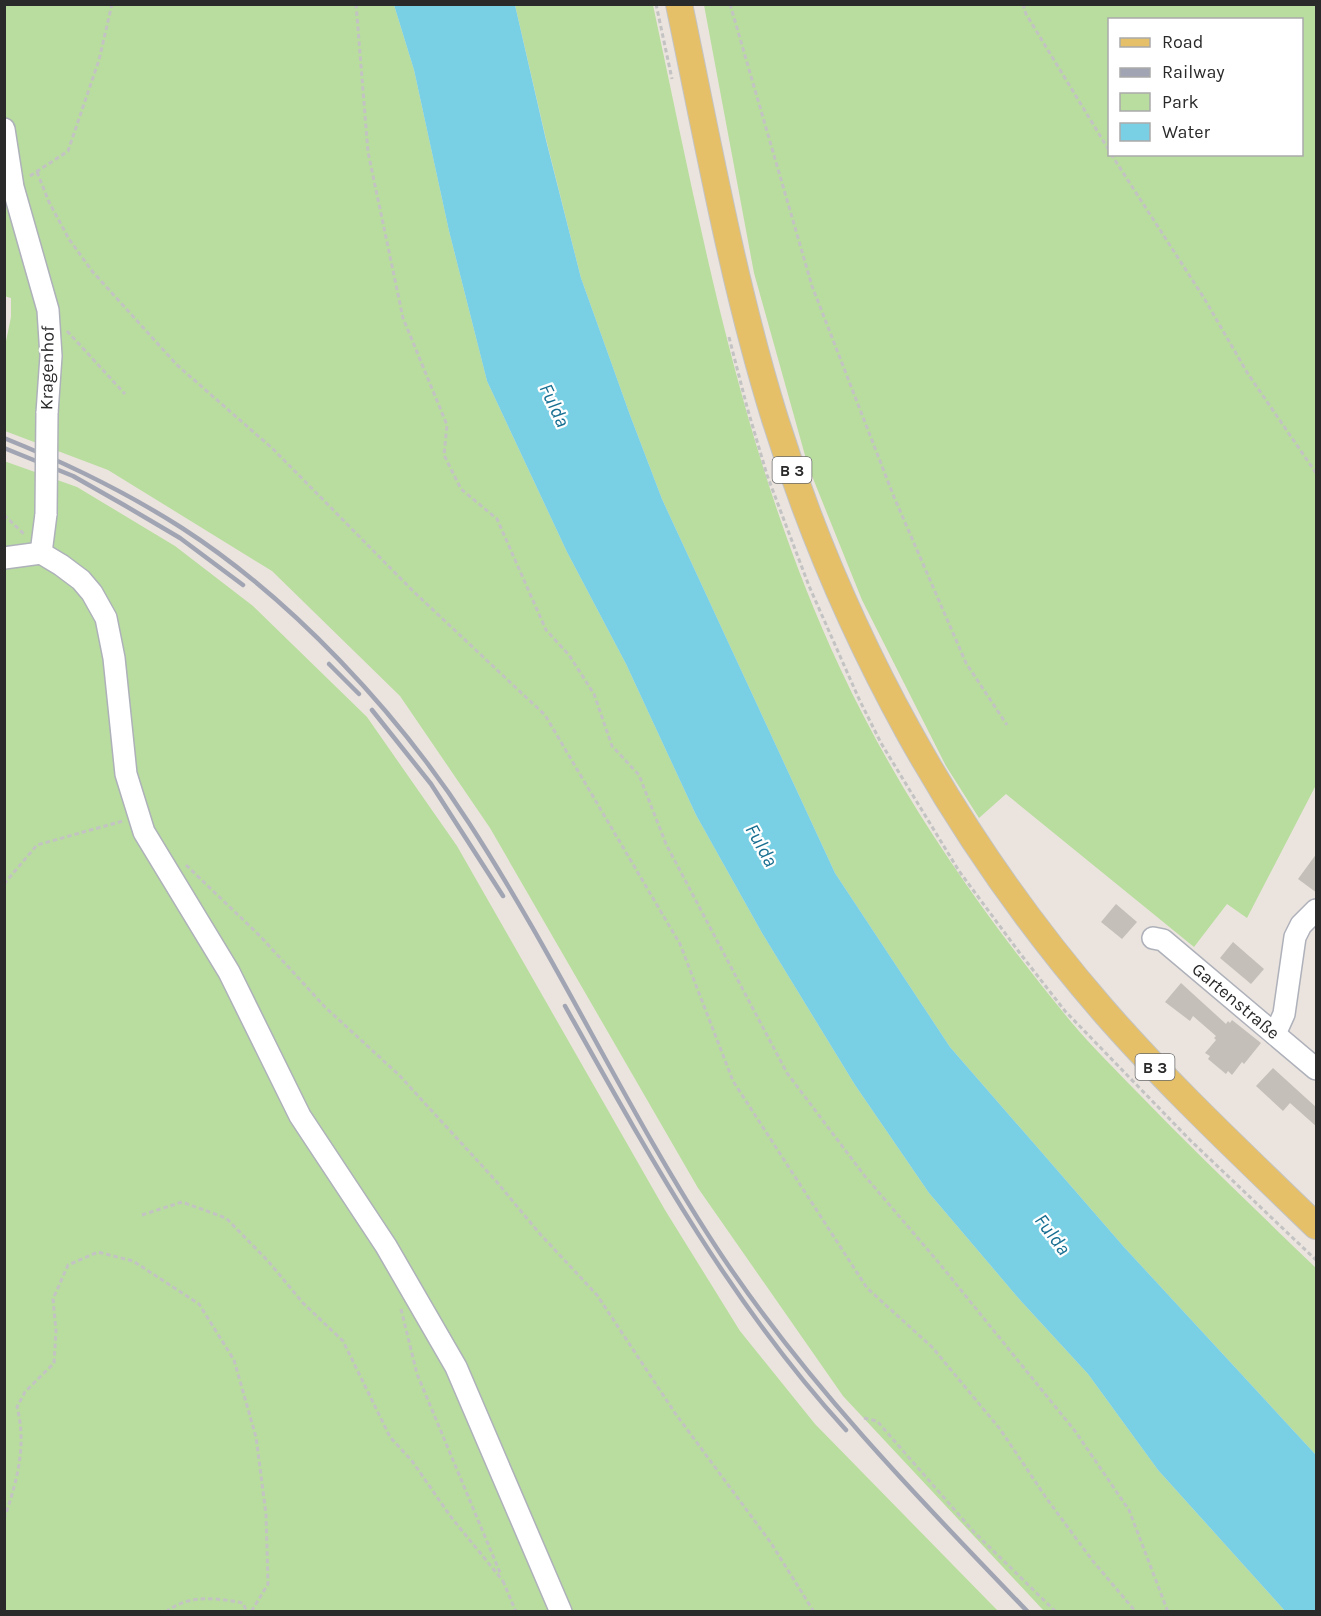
<svg xmlns="http://www.w3.org/2000/svg" width="1321" height="1616" viewBox="0 0 1321 1616" font-family="Karla,sans-serif">
  <rect width="100%" height="100%" fill="#ebe4de"/>
  <g fill="#b8dd9e" fill-rule="evenodd">
    <path d="M5,5H394L414,70L449,231L487,381L567,552L626,664L696,815L762,933L855,1085L929,1193L1020,1300L1088,1374L1158,1470L1285,1611H1044L843,1396L698,1188L490,828L400,696L272,571L108,470L5,431L4,351L11,317V298L4,296Z"/>
    <path d="M515,5H653C701,229 742,458 840,668C900,797 982,914 1072,1023C1093,1048 1116,1070 1138,1093C1196,1153 1256,1210 1316,1268V1455L1124,1247L950,1047L835,873L662,499L630,415L581,278L546,139Z"/>
    <path d="M704,5H1316V785L1247,918L1227,904L1194,947L1006,794L979,818L946,766L862,600L808,466L754,273ZM1110,20H1302V154H1110Z"/>
    <path d="M4,461L77,487L175,546L253,606L367,717L457,846L665,1210L740,1331L815,1424L998,1611H5Z"/>
  </g>
  <path fill="#79d0e5" d="M394,5H515L546,140L581,278L630,415L662,499L835,873L950,1047L1124,1247L1316,1455V1611H1285L1158,1470L1088,1374L1020,1300L929,1193L855,1085L762,933L696,815L626,664L567,552L487,381L449,231L414,70Z"/>
  <g fill="#c4bfb9">
    <path d="M1317,853V893L1298,879Z"/>
    <path d="M1116,904L1137,922L1122,939L1101,922Z"/>
    <path d="M1233,942L1264,969L1251,984L1220,958Z"/>
    <path d="M1181,983L1226,1024L1228,1021L1230,1023L1232,1020L1261,1043L1244,1064L1242,1062L1232,1075L1228,1071L1226,1074L1208,1059L1210,1056L1205,1053L1216,1040L1214,1038L1216,1036L1193,1016L1190,1021L1165,1002Z"/>
    <path d="M1273,1068L1317,1108V1127L1290,1103L1283,1111L1256,1086Z"/>
  </g>
  <g fill="none" stroke-linecap="round" stroke-linejoin="round">
    <g stroke="#aeb1ba" stroke-width="24">
      <g id="minor">
        <path d="M4,129L13,187L48,310L51,356L47,413"/>
        <path d="M41,553L61,565L81,580L92,593L106,618L114,658L126,774L144,832L229,972L300,1116L386,1246L456,1367L561,1612"/>
        <path d="M41,553L46,514"/>
        <path d="M4,558L41,553"/>
        <path d="M1153,938L1163,940L1316,1069"/>
        <path d="M1275,1034L1284,1014L1295,937L1301,925L1316,910"/>
      </g>
    </g>
    <g stroke="#c3c3c3" stroke-width="28">
      <path id="major" d="M679,4C708,142 733,284 775,419C843,636 953,837 1102,1009C1169,1086 1243,1155 1316,1226"/>
    </g>
    <g stroke="#c3c3c3" stroke-width="3" stroke-dasharray="4.5 3" stroke-linecap="butt">
      <path d="M356,4L368,152L403,318L447,425L444,455L461,489L497,519L546,630L569,655L594,694L612,746L639,775L666,844L787,1073L864,1175L939,1263L1075,1431L1129,1510L1168,1612"/>
      <path d="M656,4L672,79"/>
      <path d="M730,4L812,286L894,497L966,663L1007,725"/>
      <path d="M1023,4L1026,14L1110,152"/>
      <path d="M1111,154L1204,298L1248,374L1316,473"/>
      <path d="M37,172L49,202L69,239L92,271L177,365L273,449L414,592L545,715L680,944L733,1081L867,1288L932,1347L1000,1429L1047,1499L1092,1560L1136,1612"/>
      <path d="M30,176L68,151L99,60L112,4"/>
      <path d="M67,331L125,394"/>
      <path d="M729,337L747,407L767,475L809,586L859,699L881,743L959,871L1019,952L1065,1011L1190,1140L1316,1260"/>
      <path d="M4,515L25,535"/>
      <path d="M186,865L260,936L325,1007L399,1075L496,1181L540,1234L597,1295L675,1413L771,1543L814,1612"/>
      <path d="M4,884L37,845L123,821"/>
      <path d="M142,1215L182,1202L226,1218L268,1261L303,1303L343,1341L390,1437L412,1461L451,1517L503,1581"/>
      <path d="M401,1309L417,1374L501,1575"/>
      <path d="M864,1418L877,1421L974,1532L1056,1612"/>
      <path d="M4,1519C17,1482 27,1445 17,1407L25,1392L54,1363L56,1331L53,1299L68,1265L98,1252L133,1261L199,1304L234,1360L256,1437L266,1514L268,1584L251,1612"/>
      <path d="M503,1581L516,1612"/>
      <path d="M166,1612C189,1594 216,1598 243,1603L247,1612"/>
    </g>
    <use href="#minor" stroke="#fff" stroke-width="21"/>
    <use href="#major" stroke="#e6c068" stroke-width="26"/>
    <g stroke="#a1a5b3" stroke-width="4.5">
      <path d="M4,438C66,463 126,492 182,528C292,599 398,713 469,823C560,963 629,1116 722,1256C809,1386 919,1499 1028,1612"/>
      <path d="M4,448L73,476L124,505L180,538L243,585"/>
      <path d="M329,664L359,694"/>
      <path d="M372,710L431,784L503,896"/>
      <path d="M565,1006C648,1154 730,1303 846,1430"/>
    </g>
    <g stroke="#aeb1ba" stroke-width="24" stroke-linecap="butt">
      <path id="minor-bridge" d="M46,514L47,413"/>
    </g>
    <use href="#minor-bridge" stroke="#fff" stroke-width="21"/>
  </g>
  <g text-anchor="middle" stroke-width="4.5" stroke-linejoin="round" paint-order="stroke">
    <g fill="#fff" stroke="#6a6a6a" stroke-width="1.5">
      <rect x="772.5" y="457" width="39" height="26" rx="4.5"/>
      <rect x="1135.5" y="1054" width="39" height="26" rx="4.5"/>
    </g>
    <g font-size="16" font-weight="bold" fill="#2a2a2a">
      <text x="792" y="476">B 3</text>
      <text x="1155" y="1073">B 3</text>
    </g>
    <g font-size="18" fill="#2a2a2a" stroke="#fff">
      <text transform="translate(47 368) rotate(-89)" y="6">Kragenhof</text>
      <text transform="translate(1236 1001) rotate(40)" y="6">Gartenstraße</text>
    </g>
    <g font-size="20" font-style="italic" fill="#186f91" stroke="#fff">
      <text transform="translate(555 405) rotate(65)" y="7">Fulda</text>
      <text transform="translate(762 845) rotate(61)" y="7">Fulda</text>
      <text transform="translate(1053 1234) rotate(53)" y="7">Fulda</text>
    </g>
  </g>
  <rect width="1321" height="1616" fill="none" stroke="#2a2a2a" stroke-width="12"/>
  <rect x="1108" y="18" width="195" height="138" fill="#ffffff" stroke="#aaaaaa" stroke-width="1.5"/>
  <rect x="1120" y="38" width="30" height="9" fill="#e6c068" stroke="#aaaaaa" stroke-width="1.5"/>
  <text x="1162" y="48" font-size="18" fill="#2a2a2a">Road</text>
  <rect x="1120" y="68" width="30" height="9" fill="#a1a5b3" stroke="#aaaaaa" stroke-width="1.5"/>
  <text x="1162" y="78" font-size="18" fill="#2a2a2a">Railway</text>
  <rect x="1120" y="93" width="30" height="18" fill="#b8dd9e" stroke="#aaaaaa" stroke-width="1.5"/>
  <text x="1162" y="108" font-size="18" fill="#2a2a2a">Park</text>
  <rect x="1120" y="123" width="30" height="18" fill="#79d0e5" stroke="#aaaaaa" stroke-width="1.5"/>
  <text x="1162" y="138" font-size="18" fill="#2a2a2a">Water</text>
</svg>
